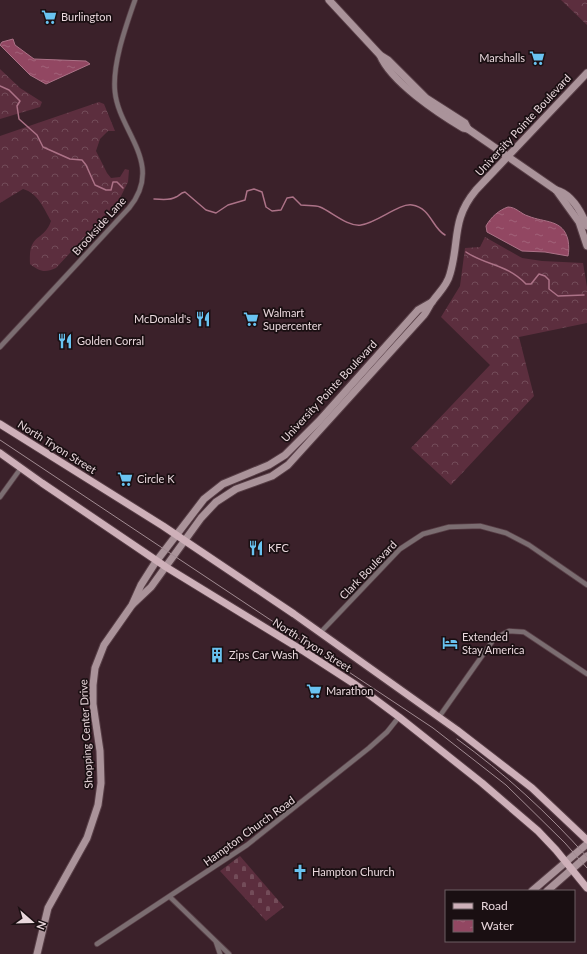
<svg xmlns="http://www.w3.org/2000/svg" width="587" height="954" viewBox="0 0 587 954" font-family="Lato,sans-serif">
  <defs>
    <pattern id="forest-crowns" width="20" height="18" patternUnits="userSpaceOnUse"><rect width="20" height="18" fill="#5c2e3e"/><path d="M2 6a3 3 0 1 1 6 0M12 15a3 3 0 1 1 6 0" fill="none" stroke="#734c59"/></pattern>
    <pattern id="cemetery-stones" width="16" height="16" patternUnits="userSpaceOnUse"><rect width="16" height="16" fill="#5c2e3e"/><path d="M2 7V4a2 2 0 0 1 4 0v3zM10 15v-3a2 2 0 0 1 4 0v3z" fill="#734c59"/></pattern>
    <pattern id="water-ripples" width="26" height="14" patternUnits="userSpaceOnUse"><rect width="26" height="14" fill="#924762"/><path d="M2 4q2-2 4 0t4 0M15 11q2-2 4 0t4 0" fill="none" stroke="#a16178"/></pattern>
  </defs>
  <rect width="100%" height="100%" fill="#3b212a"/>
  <g fill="url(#forest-crowns)">
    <path d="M561,0H587V25Z"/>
    <path d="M0,69L20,88L42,102L40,107L0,119Z"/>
    <path d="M99,102L104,104L115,131H108L100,139L96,151L107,173L111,178L120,177L125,169L129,170L128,182L119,200L56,268C45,273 40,272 30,264C28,232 44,242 51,221C44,209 38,193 23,189L0,203V136Z"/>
    <path d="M485,237L522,258L542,261L583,263L587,287V323L519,337L534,396L451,485L411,448L490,365L441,317L460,286L465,248L480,247Z"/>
  </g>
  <path fill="url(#cemetery-stones)" d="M240,856L284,907L266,921L220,871Z"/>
  <g fill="url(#water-ripples)" stroke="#ac7287">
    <path d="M13,39L15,45L34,59L86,61L90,64L46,84L30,75L0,45L2,42Z"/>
    <path d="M508,207C516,207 521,214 528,216C545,223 563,219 568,240C569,246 569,251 568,256L545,252L522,251L487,232L486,226C491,217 499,210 508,207Z"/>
  </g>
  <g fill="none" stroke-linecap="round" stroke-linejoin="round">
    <g stroke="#ac7287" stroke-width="1.5">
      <path d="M0,86L9,90L20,101L17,106L19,119L37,135L43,147L70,159L82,160L86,165L95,185L106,190H111L113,182H117L123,188"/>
      <path d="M154,199C161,199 169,201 176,197C179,196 180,193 185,192L206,210L216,213L228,205L245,200L247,191L254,189L262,192L266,207L272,211L281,210L287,198L293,197L301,205C307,206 315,205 320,207C332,212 348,227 361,225C377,223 399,203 412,205C431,208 432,228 445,235"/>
      <path d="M466,252C487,266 507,264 526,284H531L539,274L545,276L549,280V289L558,296L584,295"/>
    </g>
    <g stroke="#573e46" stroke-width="6">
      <g id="street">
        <path d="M0,347L129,208C165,164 119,132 115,92C112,64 126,26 135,0"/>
        <path d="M0,497L21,468"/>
        <path d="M320,633L400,549L423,534L449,527L480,526L506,533L529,545L587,585"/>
        <path d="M439,717L494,639L509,631L524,632L587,674"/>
        <path d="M170,897L229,954"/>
        <path d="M216,942L220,954"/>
        <path d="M97,944L247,845L369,748L387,732L399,717"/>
      </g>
    </g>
    <g stroke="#573e46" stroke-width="9">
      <g id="secondary">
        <path d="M329,0L380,55L388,60L426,98L465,123L468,129L556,190L579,222L587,246"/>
        <path d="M380,55C391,82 438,113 463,128L468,129"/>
        <path d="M556,190C572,194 581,211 587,226"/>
        <path d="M133,604L151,587L201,518L216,502L236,489L272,476L288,465L424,315C427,311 429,306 432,302C439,292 447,286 450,274C460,240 451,220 476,190L587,73"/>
        <path d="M532,891L587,844"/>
        <path d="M547,891L587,856"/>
        <path d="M37,954L48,908L87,838L98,805L101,783L100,751L93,704V685L95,668L104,645L132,605L141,585L155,563L204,499L223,484L269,465L285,455L319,421L418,310L432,302"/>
      </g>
    </g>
    <g stroke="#573e46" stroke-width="9">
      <g id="primary">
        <path d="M0,424L163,526L294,614L457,730L532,788L587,840"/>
        <path d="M0,453L42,483L166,567L305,652L356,685L399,717L482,783L538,831L556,850L587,888"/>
      </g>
    </g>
    <use href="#street" stroke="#7b6d71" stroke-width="4.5"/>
    <use href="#secondary" stroke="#aa939a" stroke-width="7"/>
    <use href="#primary" stroke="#ceb0b9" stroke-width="7"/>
    <g stroke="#a18b92" stroke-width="1">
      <path d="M0,440L433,728L506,785L565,843L587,868"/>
      <path d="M457,739C504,773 548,813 587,857"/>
    </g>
  </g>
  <defs>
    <g id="supermarket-bare" transform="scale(1.2)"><path d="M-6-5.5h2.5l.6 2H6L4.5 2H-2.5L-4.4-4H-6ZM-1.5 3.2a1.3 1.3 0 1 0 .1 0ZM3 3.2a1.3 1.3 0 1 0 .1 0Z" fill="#69c3f1" stroke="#1a0f12" stroke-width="2.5" paint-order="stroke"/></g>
    <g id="restaurant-bare" transform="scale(1.2)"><path d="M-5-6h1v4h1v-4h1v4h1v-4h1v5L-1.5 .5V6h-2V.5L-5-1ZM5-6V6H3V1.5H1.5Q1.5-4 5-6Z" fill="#69c3f1" stroke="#1a0f12" stroke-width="2.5" paint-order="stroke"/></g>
    <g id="hotel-bare" transform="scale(1.2)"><path d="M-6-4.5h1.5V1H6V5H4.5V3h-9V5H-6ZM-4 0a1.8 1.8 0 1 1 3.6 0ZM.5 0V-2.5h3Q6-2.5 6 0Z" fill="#69c3f1" stroke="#1a0f12" stroke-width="2.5" paint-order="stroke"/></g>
    <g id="building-bare" transform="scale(1.2)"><path d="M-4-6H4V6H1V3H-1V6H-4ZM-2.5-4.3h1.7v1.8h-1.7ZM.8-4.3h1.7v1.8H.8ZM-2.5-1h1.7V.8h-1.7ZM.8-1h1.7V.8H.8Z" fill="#69c3f1" stroke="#1a0f12" stroke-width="2.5" paint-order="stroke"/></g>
    <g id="church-bare" transform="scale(1.2)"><path d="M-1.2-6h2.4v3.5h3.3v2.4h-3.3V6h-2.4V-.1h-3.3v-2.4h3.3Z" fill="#69c3f1" stroke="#1a0f12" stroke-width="2.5" paint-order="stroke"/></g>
  </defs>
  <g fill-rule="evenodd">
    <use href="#supermarket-bare" x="49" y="17"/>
    <use href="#supermarket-bare" x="537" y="58"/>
    <use href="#restaurant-bare" x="203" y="319"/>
    <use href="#supermarket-bare" x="251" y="319"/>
    <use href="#restaurant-bare" x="65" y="341"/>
    <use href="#supermarket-bare" x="125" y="479"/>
    <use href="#restaurant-bare" x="256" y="548"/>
    <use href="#hotel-bare" x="450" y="643"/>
    <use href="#building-bare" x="217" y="655"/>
    <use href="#supermarket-bare" x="314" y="691"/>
    <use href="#church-bare" x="300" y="872"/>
  </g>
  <g text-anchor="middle" stroke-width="3.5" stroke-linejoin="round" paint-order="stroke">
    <g font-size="11" fill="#e9d7dc" stroke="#1a0f12" text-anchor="start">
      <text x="61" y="21">Burlington</text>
      <text x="525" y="62" text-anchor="end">Marshalls</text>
      <text x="263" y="317">Walmart<tspan x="263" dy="13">Supercenter</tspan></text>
      <text x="191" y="323" text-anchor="end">McDonald's</text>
      <text x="77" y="345">Golden Corral</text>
      <text x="137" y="483">Circle K</text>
      <text x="268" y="552">KFC</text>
      <text x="462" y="641">Extended<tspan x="462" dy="13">Stay America</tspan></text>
      <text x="229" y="659">Zips Car Wash</text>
      <text x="326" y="695">Marathon</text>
      <text x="312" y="876">Hampton Church</text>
    </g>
    <g font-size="11" fill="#e9d7dc" stroke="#1a0f12">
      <text transform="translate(523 125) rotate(-47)" y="4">University Pointe Boulevard</text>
      <text transform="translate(99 226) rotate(-48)" y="4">Brookside Lane</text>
      <text transform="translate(329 391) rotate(-47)" y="4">University Pointe Boulevard</text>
      <text transform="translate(57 447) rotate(32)" y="4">North Tryon Street</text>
      <text transform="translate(368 570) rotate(-46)" y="4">Clark Boulevard</text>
      <text transform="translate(312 645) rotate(32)" y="4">North Tryon Street</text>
      <text transform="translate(86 734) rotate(-93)" y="4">Shopping Center Drive</text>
      <text transform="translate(249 831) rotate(-36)" y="4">Hampton Church Road</text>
    </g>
  </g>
  <rect x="445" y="890" width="130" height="52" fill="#1a0f12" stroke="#6d5f63"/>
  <rect x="453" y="903" width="20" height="6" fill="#ceb0b9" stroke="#6d5f63"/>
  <text x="481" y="910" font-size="12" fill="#e9d7dc">Road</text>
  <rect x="453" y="920" width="20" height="12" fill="url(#water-ripples)" stroke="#6d5f63"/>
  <text x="481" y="930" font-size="12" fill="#e9d7dc">Water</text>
  <g transform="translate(32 922) rotate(110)" stroke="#1a0f12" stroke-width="3" paint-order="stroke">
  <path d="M0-3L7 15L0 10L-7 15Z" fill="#e9d7dc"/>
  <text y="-6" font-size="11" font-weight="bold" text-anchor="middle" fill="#e9d7dc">N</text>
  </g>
</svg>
